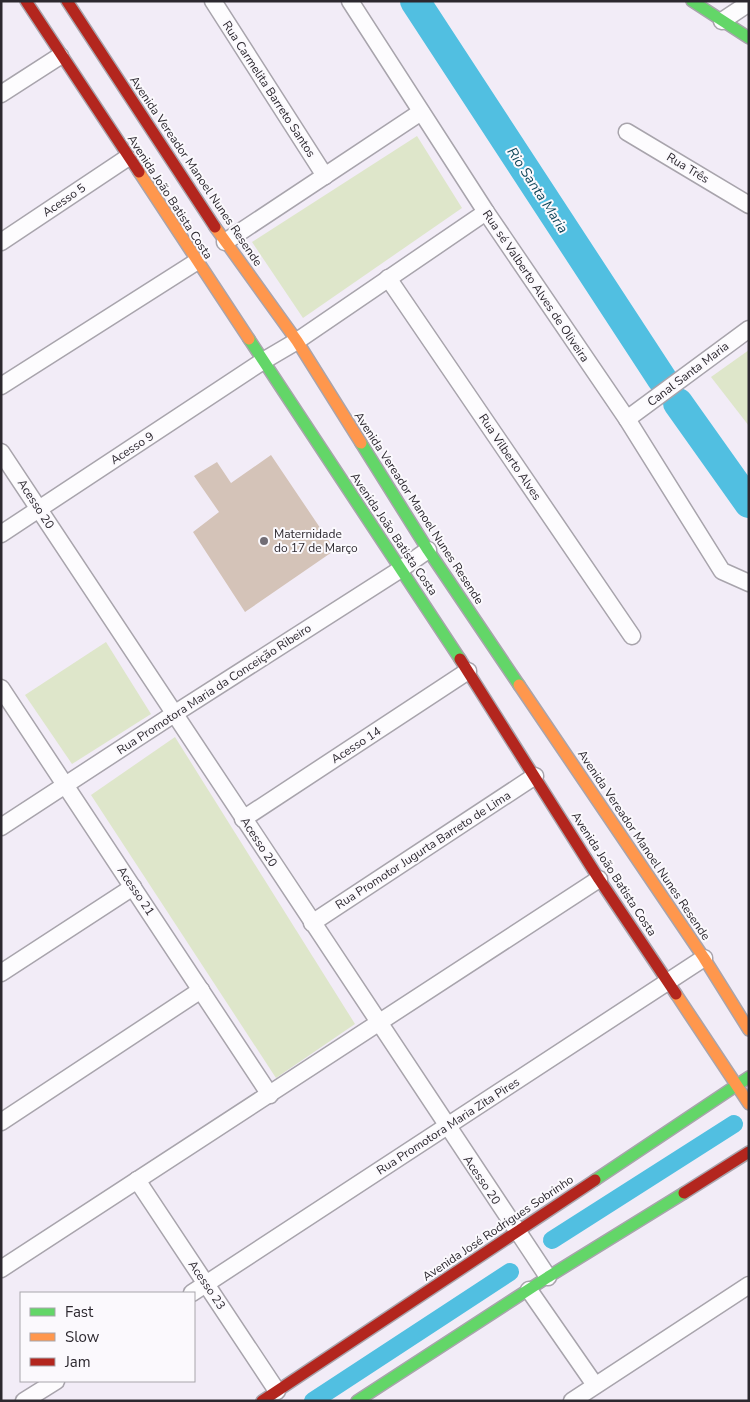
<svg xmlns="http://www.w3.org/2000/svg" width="750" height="1402" viewBox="0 0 750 1402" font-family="'Nunito Sans',sans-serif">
  <rect width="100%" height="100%" fill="#f2ecf7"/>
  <g fill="#dee6ca">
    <path d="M417,136L462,208L303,318L252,242Z"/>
    <path d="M749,350V426L711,377Z"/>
    <path d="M106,642L151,714L72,764L25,695Z"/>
    <path d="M175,737L355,1024L276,1078L91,795Z"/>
  </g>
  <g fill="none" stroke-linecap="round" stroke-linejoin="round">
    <g stroke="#51bfe1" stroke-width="18">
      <path d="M552,1240L734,1124"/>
      <path d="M313,1401L510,1272"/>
    </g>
    <g stroke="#51bfe1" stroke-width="30">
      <path d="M415,1L662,379"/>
      <path d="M678,403L749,503"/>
    </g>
  </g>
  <path fill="#d4c3b8" d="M271,455L335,550L245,612L193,532L219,512L194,476L217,462L231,483Z"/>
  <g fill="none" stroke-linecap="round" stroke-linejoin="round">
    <g stroke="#a8a4ac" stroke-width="19">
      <g id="street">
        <path d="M213,1L325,176"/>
        <path d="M350,1L486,212L627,419L722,571L749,583"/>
        <path d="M722,21L749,3"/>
        <path d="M1,94L60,56"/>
        <path d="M627,132L749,205"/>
        <path d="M1,242L127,158"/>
        <path d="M225,242L421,112"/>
        <path d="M388,278L632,636"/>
        <path d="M1,386L196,262"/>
        <path d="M627,419L749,329"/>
        <path d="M1,452L548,1277"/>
        <path d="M1,534L263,361L297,341L486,212"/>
        <path d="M1,688L270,1095"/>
        <path d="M243,819L468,671"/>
        <path d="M1,827L174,714L401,569L428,550"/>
        <path d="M312,923L535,776"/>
        <path d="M1,973L133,887"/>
        <path d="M1,1122L201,990"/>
        <path d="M137,1180L277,1391"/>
        <path d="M1,1269L599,879"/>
        <path d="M529,1290L595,1385"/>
        <path d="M192,1293L704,958"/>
        <path d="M24,1401L56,1381"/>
        <path d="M572,1401L749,1285"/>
      </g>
    </g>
    <g stroke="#a8a4ac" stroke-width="14">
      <g id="fast">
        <path d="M692,1L749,38"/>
        <path d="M249,339L460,659"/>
        <path d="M361,443L428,550L519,685"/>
        <path d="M595,1180L749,1077"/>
        <path d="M357,1401L548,1277L684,1193"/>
      </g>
    </g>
    <g stroke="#a8a4ac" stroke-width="14">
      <g id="slow">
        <path d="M139,172L249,339"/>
        <path d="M215,227L297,341L361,443"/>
        <path d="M519,685L704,958L749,1030"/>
        <path d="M676,994L749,1104"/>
      </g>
    </g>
    <g stroke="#a8a4ac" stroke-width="14">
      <g id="jam">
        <path d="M26,1L139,172"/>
        <path d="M67,1L215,227"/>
        <path d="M460,659L599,879L676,994"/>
        <path d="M684,1193L749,1152"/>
        <path d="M262,1401L595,1180"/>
      </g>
    </g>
    <use href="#street" stroke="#fdfcfe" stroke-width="16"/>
    <use href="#fast" stroke="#63d668" stroke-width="11"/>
    <use href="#slow" stroke="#ff974d" stroke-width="11"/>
    <use href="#jam" stroke="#b3261e" stroke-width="11"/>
  </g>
  <circle fill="#716d75" stroke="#fbf9fd" stroke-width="2" cx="264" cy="541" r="5"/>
  <g text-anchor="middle" stroke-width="4" stroke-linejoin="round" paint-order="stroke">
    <g font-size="12" fill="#2c282f" stroke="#fbf9fd">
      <text transform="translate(269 89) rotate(57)" y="4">Rua Carmelita Barreto Santos</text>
      <text transform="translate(688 168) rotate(31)" y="4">Rua Três</text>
      <text transform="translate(196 171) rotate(56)" y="4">Avenida Vereador Manoel Nunes Resende</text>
      <text transform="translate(170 197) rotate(57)" y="4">Avenida João Batista Costa</text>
      <text transform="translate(64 200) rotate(-34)" y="4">Acesso 5</text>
      <text transform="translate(536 286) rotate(56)" y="4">Rua sé Valberto Alves de Oliveira</text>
      <text transform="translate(688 374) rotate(-37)" y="4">Canal Santa Maria</text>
      <text transform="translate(132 448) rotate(-33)" y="4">Acesso 9</text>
      <text transform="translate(510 457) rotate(56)" y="4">Rua Vilberto Alves</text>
      <text transform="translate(36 504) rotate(57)" y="4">Acesso 20</text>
      <text transform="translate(419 508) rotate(57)" y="4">Avenida Vereador Manoel Nunes Resende</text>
      <text transform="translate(394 534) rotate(56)" y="4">Avenida João Batista Costa</text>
      <text transform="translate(214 689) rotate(-33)" y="4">Rua Promotora Maria da Conceição Ribeiro</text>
      <text transform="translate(356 745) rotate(-33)" y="4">Acesso 14</text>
      <text transform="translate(259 842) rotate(57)" y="4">Acesso 20</text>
      <text transform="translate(644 845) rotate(56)" y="4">Avenida Vereador Manoel Nunes Resende</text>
      <text transform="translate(423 850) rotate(-33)" y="4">Rua Promotor Jugurta Barreto de Lima</text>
      <text transform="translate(614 874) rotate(57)" y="4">Avenida João Batista Costa</text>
      <text transform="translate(136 891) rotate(56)" y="4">Acesso 21</text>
      <text transform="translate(448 1126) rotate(-33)" y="4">Rua Promotora Maria Zita Pires</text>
      <text transform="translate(482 1180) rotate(56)" y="4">Acesso 20</text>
      <text transform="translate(498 1228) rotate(-34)" y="4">Avenida José Rodrigues Sobrinho</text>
      <text transform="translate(207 1285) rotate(56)" y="4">Acesso 23</text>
    </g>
    <g font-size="12" fill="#2c282f" stroke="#fbf9fd" text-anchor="start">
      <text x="274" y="538">Maternidade<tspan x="274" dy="14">do 17 de Março</tspan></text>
    </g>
    <g font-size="14" font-style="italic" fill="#0d4659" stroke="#fbf9fd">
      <text transform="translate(538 190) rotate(57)" y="5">Rio Santa Maria</text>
    </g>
  </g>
  <rect width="750" height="1402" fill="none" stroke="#2c282f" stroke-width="5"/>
  <rect x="20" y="1292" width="175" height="90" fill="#fbf9fd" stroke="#a8a5ab"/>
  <rect x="30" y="1308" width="25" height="8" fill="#63d668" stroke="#a8a5ab"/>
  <text x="65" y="1317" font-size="15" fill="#2c282f">Fast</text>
  <rect x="30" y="1333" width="25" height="8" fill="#ff974d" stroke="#a8a5ab"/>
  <text x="65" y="1342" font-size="15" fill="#2c282f">Slow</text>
  <rect x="30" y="1358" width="25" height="8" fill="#b3261e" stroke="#a8a5ab"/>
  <text x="65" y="1367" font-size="15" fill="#2c282f">Jam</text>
</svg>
